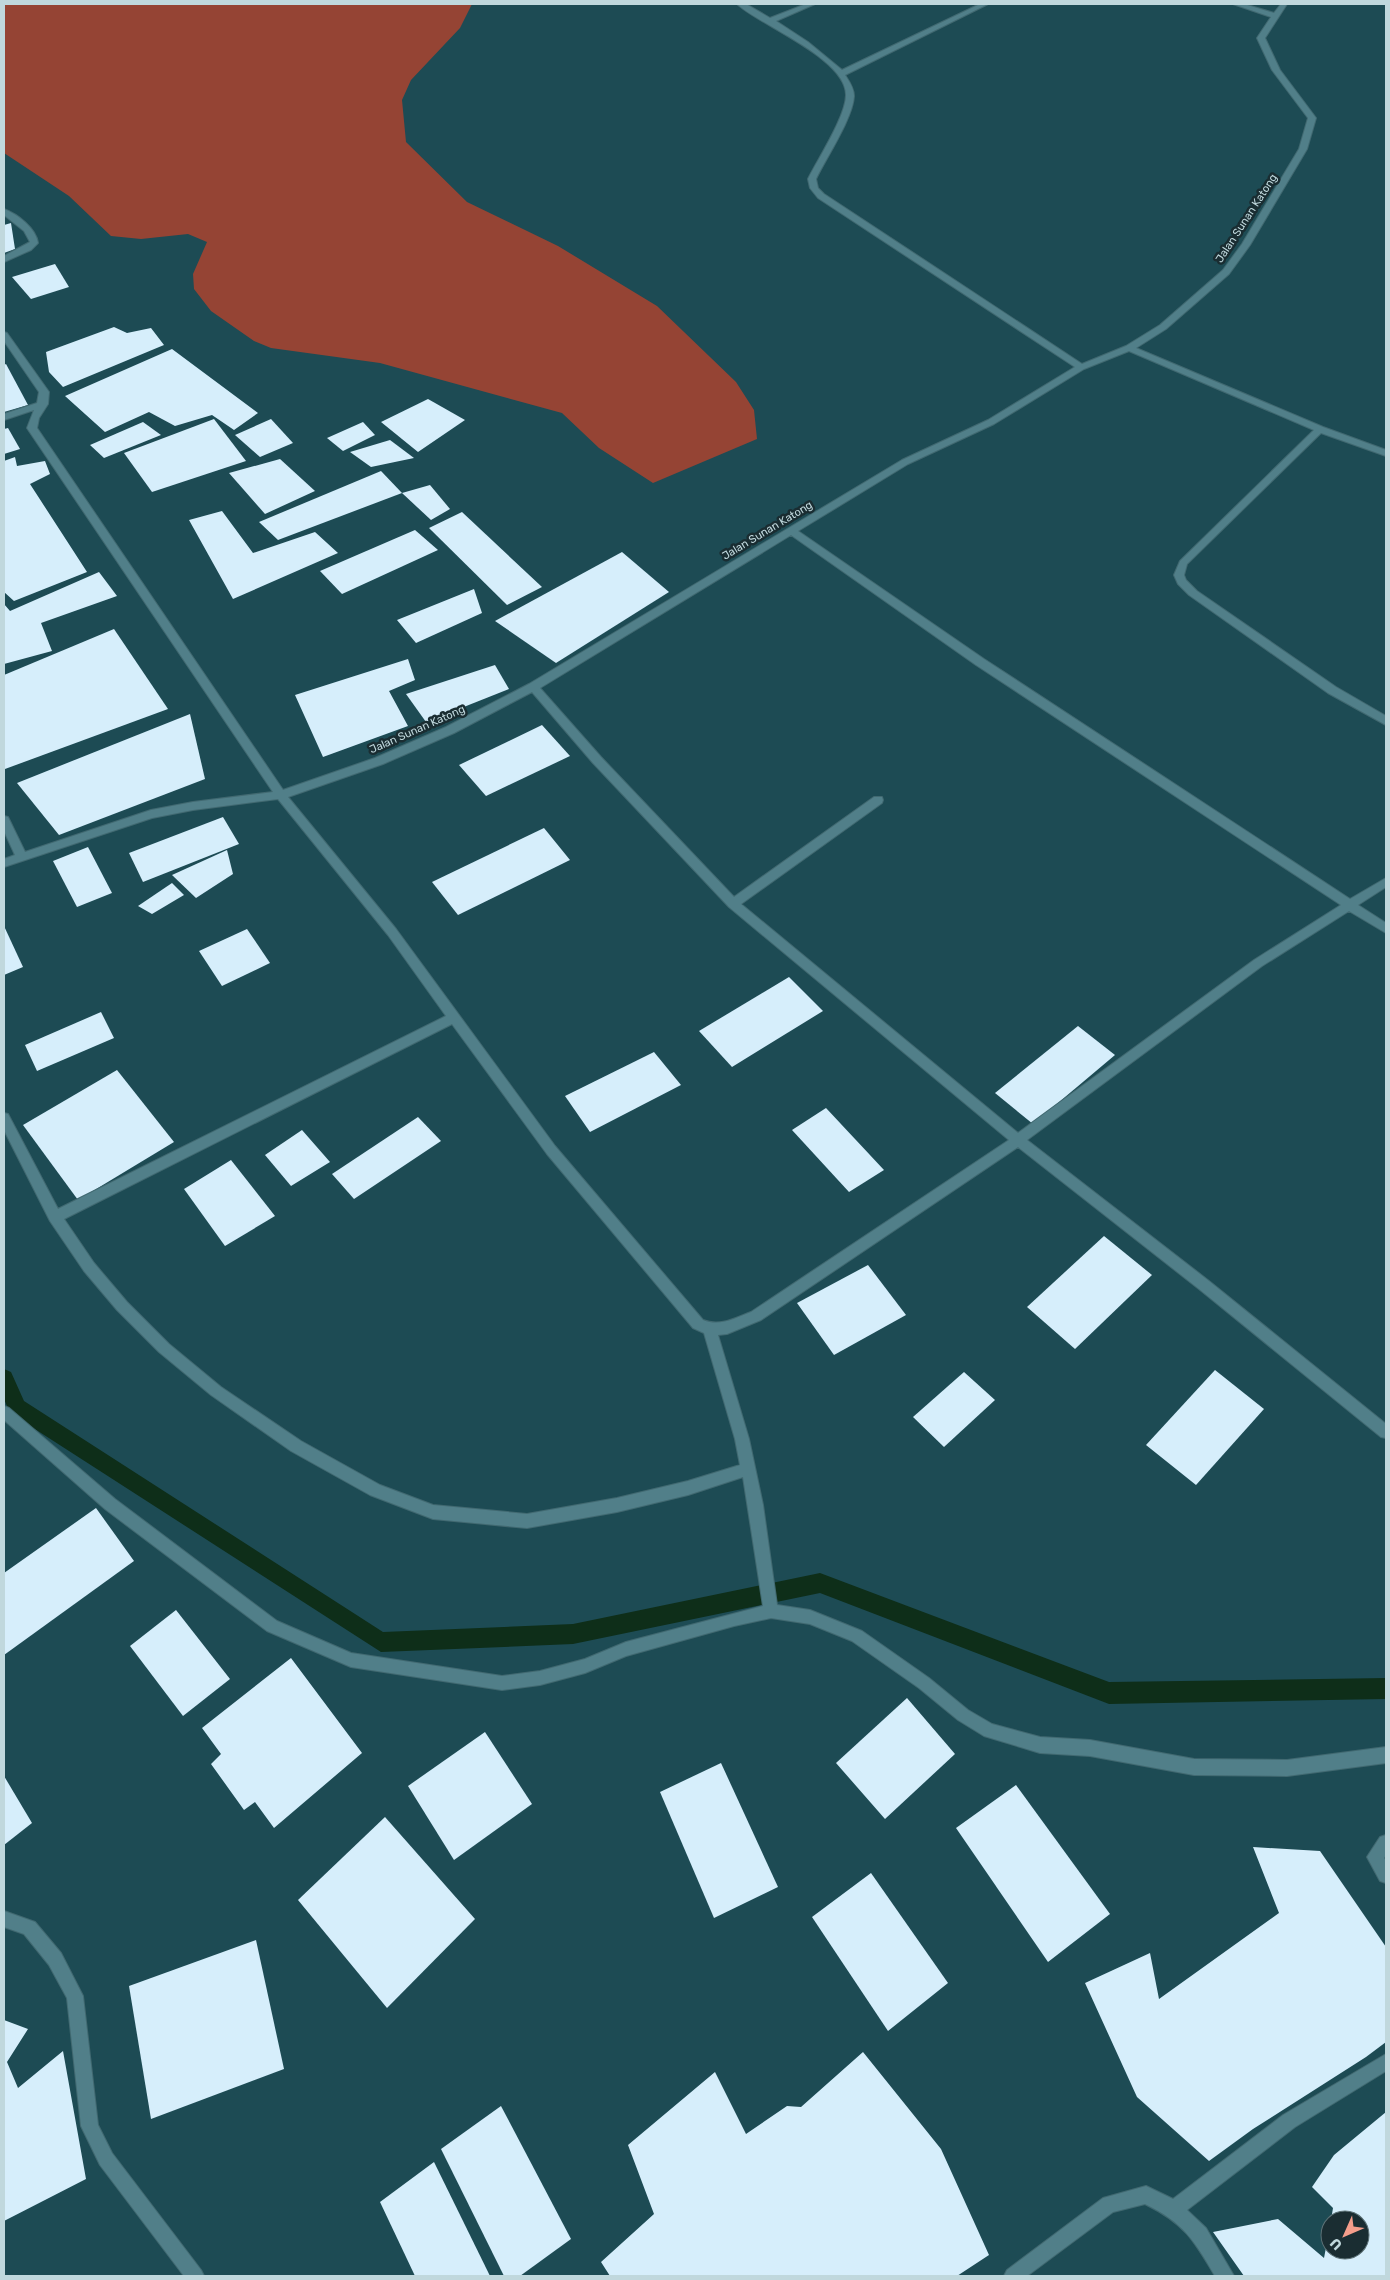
<svg xmlns="http://www.w3.org/2000/svg" width="1390" height="2280" viewBox="0 0 1390 2280" font-family="Rubik,sans-serif">
  <rect width="100%" height="100%" fill="#1d4b54"/>
  <path fill="#954434" d="M4,4H472L460,28L411,80L402,100L406,142L467,202L558,246L657,306L736,382L754,410L757,439L653,483L599,448L562,413L380,363L271,348L254,341L211,311L194,289L193,274L207,242L188,234L141,239L111,236L69,196L4,153Z"/>
  <g fill="none" stroke-linecap="round" stroke-linejoin="round">
    <path fill="#0e2e19" fill-rule="evenodd" d="M4,1369L11,1372L24,1401L383,1632L573,1624L820,1573L1109,1682L1386,1678V1699L1109,1704L820,1593L573,1644L381,1652L10,1413L4,1399Z"/>
  </g>
  <g fill="#d6eefb">
    <path d="M11,223L15,249L4,253V225Z"/>
    <path d="M55,264L69,287L31,299L12,277Z"/>
    <path d="M114,327L127,333L151,328L164,345L63,387L49,372L46,352Z"/>
    <path d="M172,349L258,413L234,430L212,415L175,426L149,412L105,432L65,396Z"/>
    <path d="M6,364L28,405L4,412V365Z"/>
    <path d="M428,399L465,420L418,452L381,422Z"/>
    <path d="M214,419L246,461L152,492L124,453Z"/>
    <path d="M271,419L293,443L260,457L235,435Z"/>
    <path d="M143,422L161,435L104,458L90,445Z"/>
    <path d="M363,422L375,435L343,451L327,438Z"/>
    <path d="M8,428L20,449L4,454V429Z"/>
    <path d="M390,440L414,458L371,467L350,452Z"/>
    <path d="M15,457L17,466L45,461L50,474L30,484L87,572L14,601L4,592V461Z"/>
    <path d="M280,459L315,491L265,514L229,473Z"/>
    <path d="M381,471L402,493L278,540L259,522Z"/>
    <path d="M430,485L450,509L431,520L402,493Z"/>
    <path d="M222,511L253,553L315,532L338,553L233,599L189,520Z"/>
    <path d="M462,512L542,587L507,605L429,528Z"/>
    <path d="M415,530L438,550L342,594L320,571Z"/>
    <path d="M622,552L669,592L556,663L495,621Z"/>
    <path d="M99,572L117,596L41,623L52,651L4,664V604L10,611Z"/>
    <path d="M474,589L482,613L416,643L397,620Z"/>
    <path d="M114,629L168,709L5,769L4,675Z"/>
    <path d="M408,659L415,680L389,691L408,726L323,757L295,695Z"/>
    <path d="M495,665L509,689L426,722L406,694Z"/>
    <path d="M190,714L205,779L59,835L17,783Z"/>
    <path d="M542,725L570,756L486,796L459,765Z"/>
    <path d="M223,817L239,844L143,882L129,853Z"/>
    <path d="M544,828L570,860L458,915L432,882Z"/>
    <path d="M88,847L112,893L77,907L53,861Z"/>
    <path d="M227,850L233,874L196,898L172,875Z"/>
    <path d="M172,883L184,895L152,914L138,906Z"/>
    <path d="M4,926L23,967L4,975Z"/>
    <path d="M247,929L270,963L222,986L199,951Z"/>
    <path d="M789,977L823,1011L732,1067L699,1031Z"/>
    <path d="M101,1012L114,1038L37,1071L25,1045Z"/>
    <path d="M1078,1026L1115,1055L1033,1124L995,1093Z"/>
    <path d="M654,1052L681,1085L590,1132L565,1096Z"/>
    <path d="M117,1070L174,1142L78,1200L23,1125Z"/>
    <path d="M826,1108L884,1170L849,1192L792,1130Z"/>
    <path d="M418,1117L441,1141L354,1199L332,1174Z"/>
    <path d="M302,1130L330,1162L291,1186L265,1155Z"/>
    <path d="M231,1160L275,1216L225,1246L184,1189Z"/>
    <path d="M1104,1236L1152,1275L1075,1349L1027,1307Z"/>
    <path d="M868,1265L906,1315L834,1355L797,1303Z"/>
    <path d="M1215,1370L1264,1409L1196,1485L1146,1445Z"/>
    <path d="M964,1372L995,1400L944,1447L913,1417Z"/>
    <path d="M96,1508L134,1561L4,1655V1573Z"/>
    <path d="M176,1610L230,1679L183,1716L130,1646Z"/>
    <path d="M291,1658L362,1753L274,1828L255,1802L244,1810L211,1764L221,1754L202,1728Z"/>
    <path d="M907,1698L955,1754L885,1819L836,1763Z"/>
    <path d="M485,1732L532,1804L454,1860L408,1786Z"/>
    <path d="M721,1763L778,1887L714,1918L660,1792Z"/>
    <path d="M4,1776L32,1823L4,1845Z"/>
    <path d="M1016,1785L1110,1914L1048,1962L956,1828Z"/>
    <path d="M385,1817L475,1919L387,2008L298,1900Z"/>
    <path d="M1253,1847L1320,1851L1386,1947V2042L1366,2057L1253,2129L1209,2161L1137,2097L1085,1983L1150,1953L1159,1999L1279,1913Z"/>
    <path d="M871,1873L948,1983L888,2031L812,1917Z"/>
    <path d="M256,1940L284,2069L151,2119L129,1986Z"/>
    <path d="M4,2020L28,2029L7,2062L18,2088L63,2051L86,2179L4,2221Z"/>
    <path d="M863,2052L941,2149L989,2255L957,2276H610L601,2262L654,2214L628,2145L715,2072L746,2134L787,2106L801,2107Z"/>
    <path d="M501,2106L571,2239L520,2276H504L441,2149Z"/>
    <path d="M1386,2112V2276H1244L1213,2232L1278,2219L1324,2258L1329,2232L1330,2250H1360V2220H1331L1333,2208L1312,2187L1334,2155Z"/>
    <path d="M434,2162L490,2276H415L380,2202Z"/>
  </g>
  <g fill="none" stroke-linecap="round" stroke-linejoin="round">
    <g stroke="#416971" stroke-width="2">
      <g id="minor">
        <path d="M737,4H746L770,18L806,4H815L776,21L808,42L842,70L980,4H988L845,75C849,81 854,88 854,96C853,118 826,158 816,179L818,188L824,194L1082,364L1126,346L1160,325L1223,270L1242,244L1299,149L1308,118L1272,70L1257,38L1271,17L1233,4H1244L1274,13L1281,4H1287L1265,38L1280,70L1316,118L1307,149L1250,245L1229,274L1166,329L1136,348L1323,427L1386,450V456L1321,433L1187,564L1184,575L1186,580L1197,591L1336,687L1386,716V725L1328,693L1189,595L1178,584L1174,575L1180,561L1314,430L1129,351L1084,369L994,424L908,464L798,531L984,659L1350,899L1386,878V887L1358,905L1386,923V933L1349,911L1262,966L1027,1140L1209,1281L1386,1424V1438L1381,1437L1199,1289L1018,1147L761,1320L727,1334L718,1335L749,1439L763,1505L777,1605L810,1610L862,1631L929,1678L968,1710L992,1724L1040,1737L1090,1740L1194,1759L1287,1760L1386,1747V1763L1287,1776L1194,1775L1090,1756L1040,1753L984,1736L958,1720L919,1688L852,1641L810,1624L771,1618L734,1626L626,1656L585,1673L540,1685L502,1690L351,1667L267,1631L105,1509L4,1420V1406L9,1408L115,1499L277,1621L351,1653L502,1676L540,1671L585,1659L626,1642L763,1606L743,1477L688,1495L617,1512L527,1528L433,1519L370,1495L291,1451L211,1395L159,1352L117,1310L84,1271L50,1221L4,1130V1113L8,1114L58,1209L446,1016L388,935L278,799L193,810L152,818L4,867V859L15,855L4,831V816L8,817L25,852L151,810L193,802L273,792L27,428L34,410L4,420V414L37,403L39,392L4,341V332L7,333L49,392L48,404L39,418L37,428L283,790L375,758L446,727L529,684L902,460L988,420L1075,367L818,198L810,188L808,179C818,159 846,116 846,95C846,58 761,26 737,4ZM791,535L976,665L1341,905L1254,960L1018,1133L741,904L882,803L883,800L882,797H874L734,897L601,757L540,688ZM532,692L593,763L729,907L1009,1140L751,1312C735,1318 720,1327 703,1320L555,1146L396,929L288,797L383,764L454,733ZM452,1024L547,1154L693,1328L704,1333L735,1439L740,1465L688,1481L617,1498L527,1514L433,1505L380,1485L301,1441L221,1387L169,1344L127,1302L94,1263L64,1219Z"/>
        <path d="M4,209C17,214 36,228 38,243L31,250L4,262V256L30,242L24,231L4,215Z"/>
        <path d="M1386,1835V1855L1384,1858L1386,1861V1883L1380,1881L1367,1857L1380,1837Z"/>
        <path d="M4,1911L35,1922L61,1953L83,1996L98,2125L112,2153L201,2270L204,2276H184L100,2165L81,2126L67,1998L49,1965L24,1934L4,1927Z"/>
        <path d="M1386,2054V2071L1295,2127L1187,2210L1206,2228L1234,2276H1215C1194,2240 1184,2223 1145,2204L1113,2212L1027,2276H1004L1007,2270L1103,2198L1146,2186L1173,2199L1283,2115Z"/>
      </g>
    </g>
    <use href="#minor" fill="#517f89" fill-rule="evenodd"/>
  </g>
  <g text-anchor="middle" stroke-width="5" stroke-linejoin="round" paint-order="stroke">
    <g font-size="11" fill="#c0d8dd" stroke="#1a2d32">
      <text transform="translate(1246 218) rotate(-57)" y="4">Jalan Sunan Katong</text>
      <text transform="translate(767 530) rotate(-31)" y="4">Jalan Sunan Katong</text>
      <text transform="translate(417 729) rotate(-24)" y="4">Jalan Sunan Katong</text>
    </g>
  </g>
  <rect width="1390" height="2280" fill="none" stroke="#c0d8dd" stroke-width="10"/>
  <g transform="translate(1345 2235) rotate(225)"><circle r="24" fill="#1a2d32" stroke="#5c7176"/>
  <path d="M0-4L9 19L0 12L-9 19Z" fill="#f49d8b"/>
  <text y="-8" font-size="14" font-weight="bold" text-anchor="middle" fill="#c0d8dd">U</text>
  </g>
</svg>
